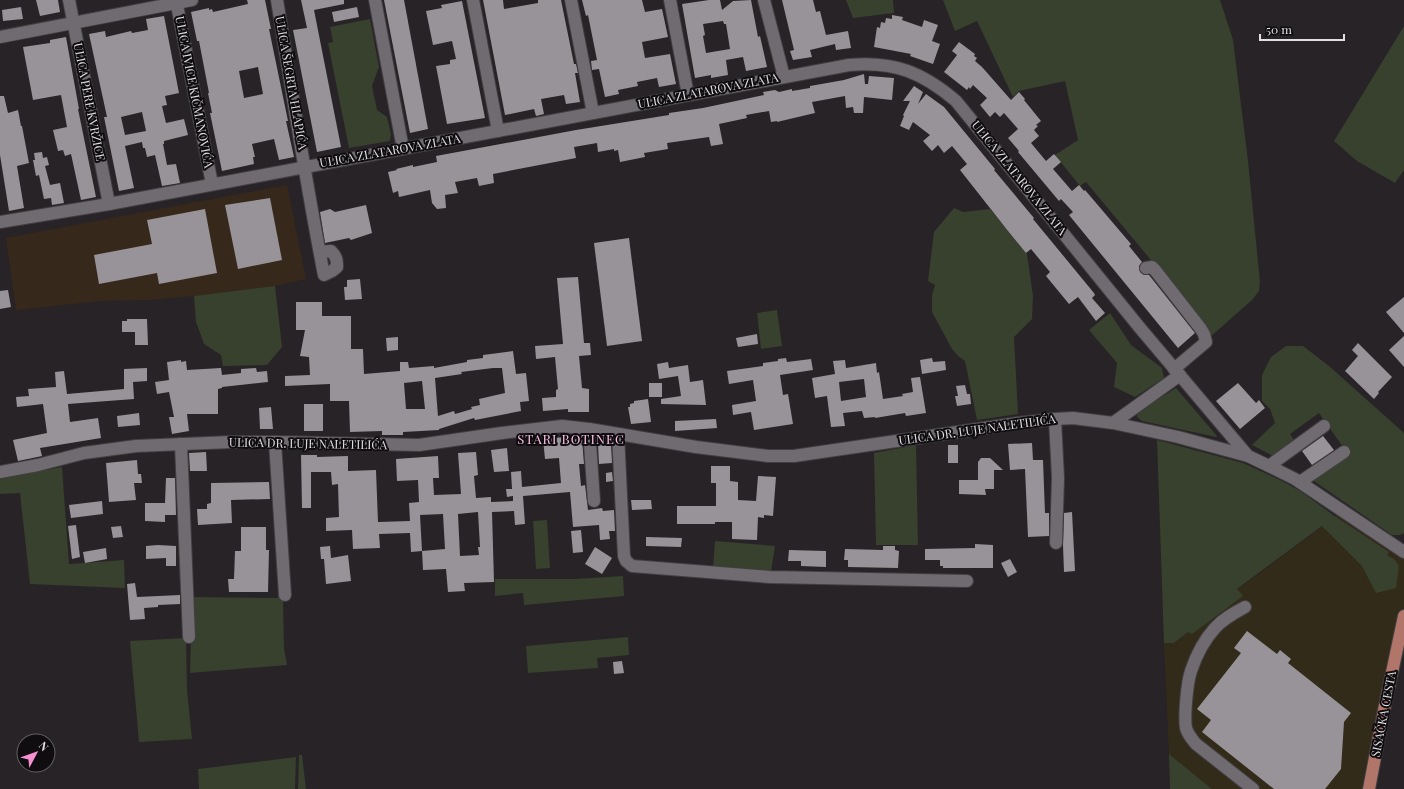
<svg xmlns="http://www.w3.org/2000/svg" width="1404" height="789" viewBox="0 0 1404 789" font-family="'Playfair Display',serif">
  <rect width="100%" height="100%" fill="#272327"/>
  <path fill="#322b1a" d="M1342,510L1404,552V616L1369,789H1212L1169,754L1164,643H1174L1188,632L1242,595L1237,590L1323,526Z"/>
  <path fill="#36291b" d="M287,185L306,279L275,286L194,296L149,300L101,301L16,310L6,238Z"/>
  <g fill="#37412d">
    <path d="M846,0H893L894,13L853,18Z"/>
    <path d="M943,0H1220L1233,40L1248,161L1260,282L1259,291L1252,300L1210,337L1155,265L1086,182L1080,186L1055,155L1078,140L1065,81L1019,91L1013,97L977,21L955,31Z"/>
    <path d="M370,19L379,67L372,86L377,110L387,117L391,134L390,141L349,148L328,43L333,42L330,27Z"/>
    <path d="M1404,26V170L1395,183L1357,161L1334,141Z"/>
    <path d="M954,208L963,212L990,209L1027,254L1033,296L1032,319L1014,337L1018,414L977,420L965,361L958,356L952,349L932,312V295L935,285L928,281L934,232Z"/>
    <path d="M275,286L282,347L267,365L223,366L221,355L204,344L196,322L194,296Z"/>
    <path d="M777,310L782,346L761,349L757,313Z"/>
    <path d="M1110,313L1131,345L1162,368L1164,378L1135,397L1114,387L1117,363L1089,330Z"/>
    <path d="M1286,346H1303L1329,366L1404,433V533L1400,535H1392L1311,479L1348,454L1319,413L1290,434L1294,440L1273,456L1252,445L1275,423L1270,409L1262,401V375L1271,357Z"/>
    <path d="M1176,388L1217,436L1216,437L1142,421L1137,417V413L1139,411Z"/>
    <path d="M1157,440L1243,463L1280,480L1302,492L1333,515L1389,552L1387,555L1394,559L1399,566L1396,588L1376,593L1362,566L1322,526L1237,589L1243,596L1192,634L1188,632L1174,643H1164Z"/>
    <path d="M916,445L918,545H876L874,453Z"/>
    <path d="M62,467L69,564L124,560L125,588L30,584L20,493L0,494V478Z"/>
    <path d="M547,520L550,568L536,569L533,521Z"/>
    <path d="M715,541L775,546L771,572L713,568Z"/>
    <path d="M623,576L624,596L524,605L523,593L495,596V579H575Z"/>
    <path d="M278,592L281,594L283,600L284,648L287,665L190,673L191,638L190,597L278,598Z"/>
    <path d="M628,637L629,655L597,658L598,668L528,673L526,646Z"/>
    <path d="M186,638L187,690L192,739L139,742L130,641Z"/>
    <path d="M1169,754L1212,789H1170Z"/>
    <path d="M299,755H302L306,789H298Z"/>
    <path d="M296,757L295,789H199L198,769Z"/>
  </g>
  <g fill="#989399" fill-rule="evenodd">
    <path d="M36,0H58L60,12L40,16Z"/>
    <path d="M247,0H265L271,29H269L288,121H286L294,157L279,160L274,139L252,144L255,157H253L254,164L222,171L210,113H212L208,93H209L199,41H197L191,12L209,8V10L212,9L213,12L248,4ZM258,67L263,94L244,98L239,71Z"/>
    <path d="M301,0H344V4L314,10L341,147L317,152L293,30L307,28Z"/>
    <path d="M384,0H404L428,129L410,133Z"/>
    <path d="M483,0H503L504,9L538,3V0H561L574,64H576L578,73H575L580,102L566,104L564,95L541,99L544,114L536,116L534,109L505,115Z"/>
    <path d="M582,0H642L645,12L662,9L668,37L642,42L645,58L670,54L676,84L659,87L657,78L637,82L638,86L618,90L619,94L605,97L599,69L592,70L591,61L597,60L588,15L586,16Z"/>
    <path d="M709,0H720L722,10L733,1L751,0L758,37L760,36L767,67L746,71L743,57L726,60L728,75L711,78V75L695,78L682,4ZM723,21L724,24H726L730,49L706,53L703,36L705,35L703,24Z"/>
    <path d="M782,0H813L816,12L820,11L826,35L848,31L851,48L836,50L835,44L810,50L812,57L793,60L790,51L794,50Z"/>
    <path d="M462,1L485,118L447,124L436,66L450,64V60L456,59L452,41L433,45L426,11L442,8L441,5Z"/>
    <path d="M21,7L23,19L3,21L2,10Z"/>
    <path d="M357,7L359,17L334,22L332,12Z"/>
    <path d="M892,15L903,17L902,20L922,27L924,20L938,25L932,41L940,44L933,64L910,56L911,54L874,47L877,27L880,28L881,22L885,23L886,18L892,19Z"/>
    <path d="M164,16L179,93L165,96L167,105L162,106L166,123L184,119L188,135L164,141V144H163L167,165L176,164L180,183L162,186L155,155L147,157L145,148H143L142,142L125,146L134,188L119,191L104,117H107L89,34L105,31L106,37L131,31L132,33L148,30L146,19ZM142,112L146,131L125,135L121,117Z"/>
    <path d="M66,37L79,109H78L96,197L81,200L71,154L65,156L63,150L58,151L53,130L67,127L61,95L33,100L23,47L50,43V40Z"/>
    <path d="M959,42L975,54L974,56L977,58L975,61L982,67L1011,100L1019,92L1025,99L1024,100L1041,121L1036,125L1038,126L1034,130L1039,136L1031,143L1046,161L1054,154L1061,162L1053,169L1060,177L1072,191L1079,185L1084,191L1085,190L1131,244L1129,246L1142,262L1139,266L1140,272L1144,275H1149L1195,333L1178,348L1069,215L1073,212L1061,199L1059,201L1018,152L1019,151L1008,138L1018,129L1004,113L1000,117L995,112L990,117L980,105L987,98L973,85L970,89L969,87L967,90L944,72L957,55L952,51Z"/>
    <path d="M864,74L865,84H868L869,76L894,78L892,100L864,97L863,113H854L853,107L846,108L845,96L812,102L815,113L777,122V121L771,122L769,111L746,115L747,118L719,124L723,144L711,146L709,137L667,143L668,149L644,153L645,157L620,162L618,150L614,151V149L598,152L597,143L574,147L576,158L493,174L494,183L479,186L477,178L455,182L458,193L445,195L446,208L437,209L432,203L430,190L399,197L398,191L393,193L388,172L397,170L396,169L413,165V167L437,162L436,156L576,130L669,115V113L703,108L764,95L763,92L775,90L779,92L792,89V91L810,88V86L844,80Z"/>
    <path d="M914,86L923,92L918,104L926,94L944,107L995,169L994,170L1034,218L1033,219L1094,293L1095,295L1092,298L1105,313L1096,321L1078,297L1069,304L1046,276L1050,272L1031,249L1026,253L1008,231L960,170L967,164L952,146L944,153L938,145L932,151L923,141L930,135L913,122L909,130L900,126L904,116L903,115L910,101H903Z"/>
    <path d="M0,96H4L8,113L18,110L21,126H22L29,163L17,166L24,208L9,211L0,155Z"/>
    <path d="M42,152L43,158L47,157L49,165L45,166L50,185L60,183L64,203L52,205L51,198L44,199L39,175L36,176L33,160H35L34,153Z"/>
    <path d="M270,198L282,260L238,269L225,205Z"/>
    <path d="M366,205L372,233L351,240L349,238L325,243L320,212L330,209L335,212Z"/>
    <path d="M205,209L217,273L159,284L157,273L99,284L94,255L152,244L147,220Z"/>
    <path d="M629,238L642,341L607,346L594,243Z"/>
    <path d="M578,277L584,343H590L591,355L579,356L582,388L589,389V412H568V409L543,411L542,398L556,397V390L558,389L555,357L536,359L535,346L563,344L557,278Z"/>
    <path d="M360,279L362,299L345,300L344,287H347V280Z"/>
    <path d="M8,290L11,307L0,309V291Z"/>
    <path d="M1404,297V333L1386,312Z"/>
    <path d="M296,302H322V316H351V349H363L364,374L400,371V362H408L409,368L434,366V368L467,362V360L483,358V355L513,351L516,374L526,373L529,401L520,402L521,411L475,420L474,418L439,429V430L403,432V435H382V431L350,432L349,401H330V384L285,386V376L310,375L309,357L300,356L305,330H296ZM493,368H502L505,393L479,399L480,405L471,407L472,409L455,414L454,411L438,416L435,378L462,374L461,372ZM422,381L425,409H406L404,383Z"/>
    <path d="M127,319H147L148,345H135V332H122V321H127Z"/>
    <path d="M757,334L758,344L738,347L736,338Z"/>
    <path d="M1404,336V367L1389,350Z"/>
    <path d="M398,337V350L387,351L386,338Z"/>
    <path d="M1358,343L1392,377L1378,392L1379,393L1374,399L1345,371L1358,356L1352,350Z"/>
    <path d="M786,358L787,362L811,359L813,370L780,375L783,395L788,394L793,424L754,430L751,412L733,415L732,405L756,401L753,380L729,384L727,371L763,366V363L778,361V359Z"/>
    <path d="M932,358L933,362L945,361L946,370L922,374L920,360Z"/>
    <path d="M181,360V362L186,361L187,370L221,368L222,375L241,373V369L256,368L257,372L267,371L268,382L222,387V388L218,389V414H187L189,431L172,434L169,417H174L169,392L157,394L155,382L169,380L167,362Z"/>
    <path d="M845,360L846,368L876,363L877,373L879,372L883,399L903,396L902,394L913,392L911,378L920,377L926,413L906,416L905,413L875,418V417L864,418L862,411L843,413L845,426L831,427L827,396L815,398L812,378L835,374L833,361ZM864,379L866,397L841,401L839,382Z"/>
    <path d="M668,362L669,368L688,365L690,382L703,380L706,405L661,404V399L681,396L678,376L659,379L657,364Z"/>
    <path d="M147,368V381L133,382L134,399L68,404L70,422L98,418L101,438L40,448L42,456L18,461L13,440L47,433L43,404L17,407L16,397L29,396L28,389L56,387L55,372L64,371L67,394L124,389V369Z"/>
    <rect x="649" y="383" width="13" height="14"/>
    <path d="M1238,383L1256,403L1259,400L1265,408L1240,429L1216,401Z"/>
    <path d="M965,385L967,394H970L971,404L957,406L955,396H958L956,386Z"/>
    <path d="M648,399L651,422L631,424L628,407H630V404L634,403V401Z"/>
    <rect x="304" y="404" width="19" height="27"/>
    <path d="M271,407L273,429H260L259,408Z"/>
    <path d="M139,413L140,425L118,427L117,416Z"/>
    <path d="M716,419L717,428L675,431V421Z"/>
    <path d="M1323,436L1334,450L1312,465L1302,451Z"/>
    <path d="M565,437V440L582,439L584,464H579L581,486L585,485L588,510L602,508L603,511L614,510L615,531H609L610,539L600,540L599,525L573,527L570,492L523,496L525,524L515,525L514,511L492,512L494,582L464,583L465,591L448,592L446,569L423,570L422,551L445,549L443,514L420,515L422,551L411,552L410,533L379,534L380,548L353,549L352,530L326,531V518L339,517L338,484L332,485L331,472H311V508H302L301,455H317V457L348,456V471L376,470L378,522L410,521L409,503L419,502L418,480L397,481L396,459L438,456L439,478H433L434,495L461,494L458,453L476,452L478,475L474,476L476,498L491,497V502L513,501V496L507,497L506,489H512L511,472L521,471L522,487L561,483L559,458L545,459L543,439ZM478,512L480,547H478L479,555L460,556L458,514Z"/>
    <path d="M1032,443L1033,460H1043L1045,513H1049V536L1028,537L1025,469L1010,470L1008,444Z"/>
    <path d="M598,444H611L612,463L599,464Z"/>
    <rect x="948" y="445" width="10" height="18"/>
    <path d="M507,448L509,471L494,472L491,450Z"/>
    <path d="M206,452L207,471H190L189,453Z"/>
    <path d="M981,458H990L1003,470H994V489H985L986,495L959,494V480H978V462Z"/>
    <path d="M137,460L138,474H141L142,483H134L136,500L109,502L106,463Z"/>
    <path d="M711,466H730V481L738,482V500L756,501L758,476L776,477L773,516L764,515V518L758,517L757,540L732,539V522H715V524H677V506H716V483H711Z"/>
    <path d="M612,472L613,481L606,482V473Z"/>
    <path d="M166,478H175L176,515H165V522L145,521V503H165Z"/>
    <path d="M269,482L270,499L231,500L232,523L198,525L197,509H207V504L211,503V483Z"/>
    <path d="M631,500H651L652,509L632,510Z"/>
    <path d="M102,501L103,514L71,518L69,505Z"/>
    <path d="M1072,512L1075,571L1064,572L1063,545L1064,513Z"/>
    <path d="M76,525L80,557L72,559L68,526Z"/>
    <path d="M121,526L123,537L113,538L111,527Z"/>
    <path d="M241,527H266V550H269L268,592H229L228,579H234L235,551H241Z"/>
    <path d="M581,530L583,552L573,553L571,531Z"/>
    <path d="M646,537L682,538L681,547L646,546Z"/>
    <path d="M975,544L993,545V568H943V566H940V560H925V549L975,548Z"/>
    <path d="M158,545L176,546V566H166V558L146,559V546Z"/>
    <path d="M330,546L331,558L348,555L351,581L326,584L324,559H321L320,547Z"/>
    <path d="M883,546H895V550L899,551L898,568L848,567V560H844L845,549L883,550Z"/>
    <path d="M595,547L612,558L602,574L585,564Z"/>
    <path d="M106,548L107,559L85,563L83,552Z"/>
    <path d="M789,550L826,551V567L801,566V561H788Z"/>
    <path d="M1010,559L1017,572L1008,577L1001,563Z"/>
    <path d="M135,583L137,597L180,595V604L158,605V607L144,608L145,619L130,620L127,584Z"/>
    <path d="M1247,631L1277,654L1280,650L1291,659L1288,663L1351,713L1344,722L1341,769L1325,789H1274L1202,732L1211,720L1197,709L1241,653L1234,648Z"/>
    <path d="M622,661L624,673L614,674L613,662Z"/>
  </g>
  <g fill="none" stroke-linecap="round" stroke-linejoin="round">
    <g stroke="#423f43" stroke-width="14">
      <g id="minor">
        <path d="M69,0L109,204"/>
        <path d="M176,0L212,184"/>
        <path d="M277,0C292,92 306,184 324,275L332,271L337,267C337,259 336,256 331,251L320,252"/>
        <path d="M375,0L403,149"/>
        <path d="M473,0L498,131"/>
        <path d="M571,0L593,113"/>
        <path d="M670,0L688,95"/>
        <path d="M764,0L784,77"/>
        <path d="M0,37L192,0"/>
        <path d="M0,222L109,204L849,65C894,61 922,72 956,101L1140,328L1248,456"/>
        <path d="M1146,268L1152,267L1155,270L1201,329L1204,334L1206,342L1174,369"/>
        <path d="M1055,419L1058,478L1056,543"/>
        <path d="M1113,423L1180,375"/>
        <path d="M589,429L594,501"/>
        <path d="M618,434L624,556L626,561L632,566L770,577L967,581"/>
        <path d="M275,442L285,595"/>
        <path d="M181,444L189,637"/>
        <path d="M1269,466L1324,426"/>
        <path d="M0,472L38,465L84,453L136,446L231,442H275L419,445L502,433L562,426L589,429L696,447L768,456H794L1019,423L1055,419L1073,418L1113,423L1178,437L1248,456L1269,466L1295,479L1404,552"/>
        <path d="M1300,482L1344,452"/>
        <path d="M1245,607C1234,613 1223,619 1215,628C1204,640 1196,656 1191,671C1187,683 1184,716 1186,728C1188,735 1192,739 1196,744L1253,789"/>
      </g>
    </g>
    <g stroke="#423f43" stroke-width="14">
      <path id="major" d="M1369,789L1384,710L1404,616"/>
    </g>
    <use href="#minor" stroke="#706b71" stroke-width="12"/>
    <use href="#major" stroke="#b17569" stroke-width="12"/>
  </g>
  <g text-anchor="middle" stroke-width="4" stroke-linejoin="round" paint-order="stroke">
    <g font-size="12" fill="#e2dfe3" stroke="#0f0d0f">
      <text transform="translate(291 83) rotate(80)" y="4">ULICA ŠEGRTA HLAPIĆA</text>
      <text transform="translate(708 91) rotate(-11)" y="4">ULICA ZLATAROVA ZLATA</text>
      <text transform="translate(194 92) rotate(79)" y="4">ULICA IVICE KIČMANOVIĆA</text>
      <text transform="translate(89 102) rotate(79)" y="4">ULICA PERE KVRŽICE</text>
      <text transform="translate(390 151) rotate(-10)" y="4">ULICA ZLATAROVA ZLATA</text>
      <text transform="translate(1019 178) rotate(51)" y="4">ULICA ZLATAROVA ZLATA</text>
      <text transform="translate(977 430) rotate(-8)" y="4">ULICA DR. LUJE NALETILIĆA</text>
      <text transform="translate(308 444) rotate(1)" y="4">ULICA DR. LUJE NALETILIĆA</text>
      <text transform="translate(1384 714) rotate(-79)" y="4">SISAČKA CESTA</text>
    </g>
    <g font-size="13" letter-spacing="1" fill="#fbc1e3" stroke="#0f0d0f">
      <text x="571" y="444">STARI BOTINEC</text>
    </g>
  </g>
  <g transform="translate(36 753) rotate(49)"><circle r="19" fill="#0f0d0f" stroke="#636164"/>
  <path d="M0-3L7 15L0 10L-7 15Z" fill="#f690d0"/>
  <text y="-6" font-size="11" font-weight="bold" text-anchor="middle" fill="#e2dfe3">N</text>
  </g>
  <path d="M1260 34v6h84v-6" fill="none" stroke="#e2dfe3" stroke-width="2"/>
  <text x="1266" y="34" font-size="12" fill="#e2dfe3" stroke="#0f0d0f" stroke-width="3" paint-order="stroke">50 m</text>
</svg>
